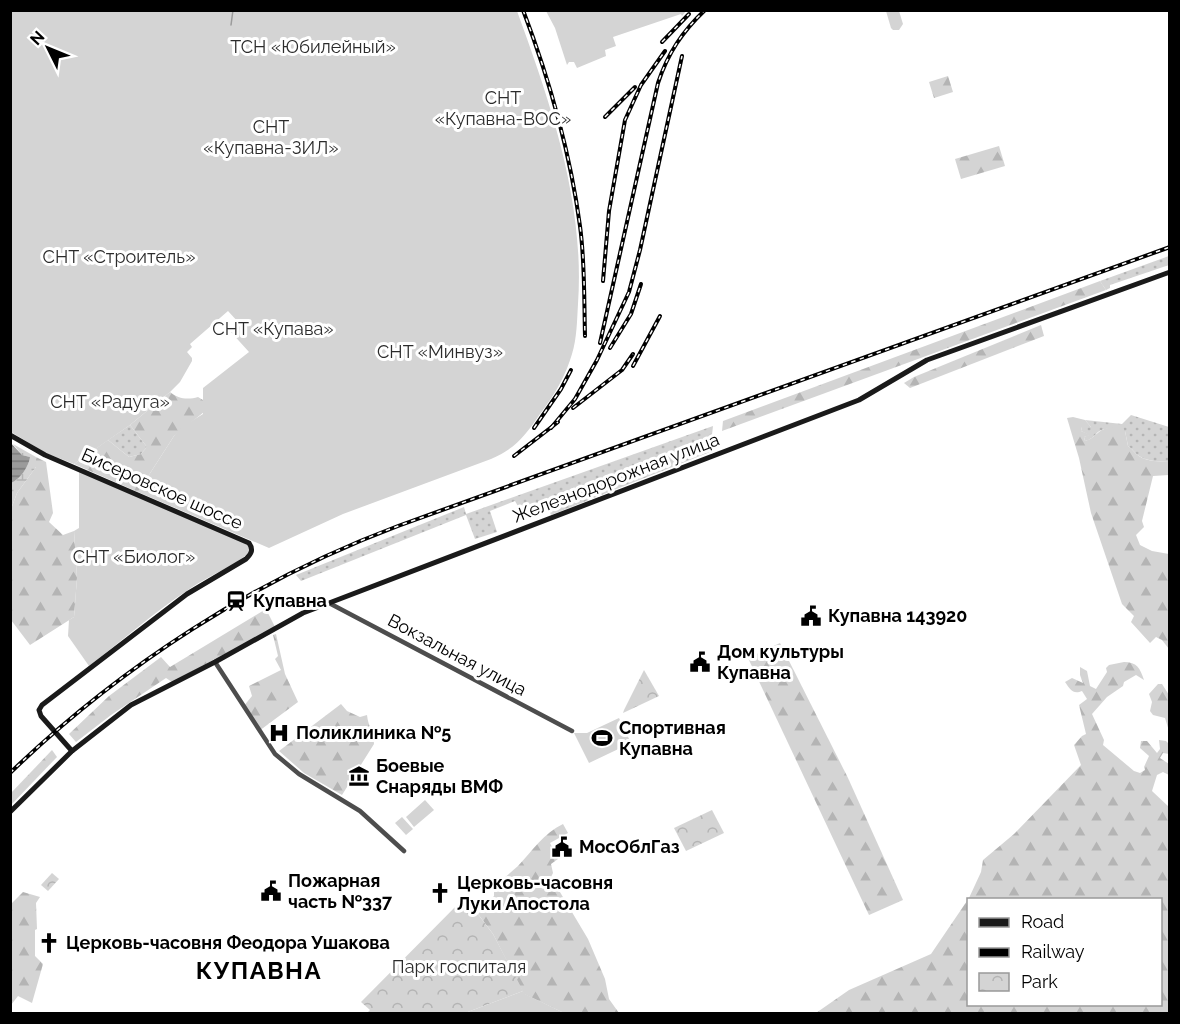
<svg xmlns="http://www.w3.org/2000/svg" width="1180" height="1024" viewBox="0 0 1180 1024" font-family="Raleway,sans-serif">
  <defs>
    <pattern id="grass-dots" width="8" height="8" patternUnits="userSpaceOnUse" patternTransform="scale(1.5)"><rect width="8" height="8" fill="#d4d4d4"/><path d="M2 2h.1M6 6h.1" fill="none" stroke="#b4b4b4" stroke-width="1.8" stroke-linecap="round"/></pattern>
    <pattern id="forest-firs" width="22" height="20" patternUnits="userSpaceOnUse" patternTransform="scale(1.5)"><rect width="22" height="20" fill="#d4d4d4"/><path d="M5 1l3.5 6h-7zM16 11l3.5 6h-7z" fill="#b4b4b4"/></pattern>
    <pattern id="wetland-marsh" width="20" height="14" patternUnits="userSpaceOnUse" patternTransform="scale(1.5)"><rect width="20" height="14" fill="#d4d4d4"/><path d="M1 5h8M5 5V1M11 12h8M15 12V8" fill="none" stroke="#b4b4b4"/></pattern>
    <pattern id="park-crowns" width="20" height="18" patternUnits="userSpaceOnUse" patternTransform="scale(1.5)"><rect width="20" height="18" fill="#d4d4d4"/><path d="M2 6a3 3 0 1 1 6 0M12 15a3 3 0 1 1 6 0" fill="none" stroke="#b4b4b4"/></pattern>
    <pattern id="water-rules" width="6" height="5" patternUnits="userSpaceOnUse" patternTransform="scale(1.5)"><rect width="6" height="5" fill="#9b9b9b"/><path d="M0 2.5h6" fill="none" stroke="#7c7c7c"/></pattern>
  </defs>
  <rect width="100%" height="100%" fill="#fff"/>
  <g fill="url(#grass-dots)">
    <path d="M1169,256V265L1110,285V288L1106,290L1100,281Z"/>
    <path d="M1131,415L1169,427V462C1160,461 1148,462 1139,456C1134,453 1133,449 1128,446L1125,431C1116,429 1107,426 1098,432C1093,437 1092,439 1085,441L1084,437L1089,435L1081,431L1082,427H1091L1085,420L1122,424Z"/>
    <path d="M130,425L147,447L141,454L129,457L108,440Z"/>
    <path d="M713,426L710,452L551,515L549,509L543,511L540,503L520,510L515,501L490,511L497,532L475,539L466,515L301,581L296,575L464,507L466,514Z"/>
  </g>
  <g fill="url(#forest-firs)" fill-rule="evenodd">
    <path d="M948,76L953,92L934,98L929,82Z"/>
    <path d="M999,146L1005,166L961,179L955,159Z"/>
    <path d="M1100,281L1106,290L722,431L723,421Z"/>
    <path d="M1041,325L1044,336L910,388L904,383L914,377Z"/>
    <path d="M170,392C178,399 188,400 198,397L203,400L204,412L174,436L138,492L74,464L108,440L129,457L141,454L147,447L130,425Z"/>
    <path d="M1073,417L1085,420L1091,427H1082L1081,431L1091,435L1084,437L1085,441C1093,439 1095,434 1102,430C1108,427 1115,427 1122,426L1125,431L1128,446C1133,449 1134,453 1139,456C1147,462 1160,461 1169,462V475L1153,476L1142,521L1144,527L1136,535L1140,545L1152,551L1169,554V649L1162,640L1156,637L1150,643L1131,622L1134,616L1122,604L1091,513L1079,458L1067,418Z"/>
    <path d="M36,457L46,462L53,513L49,522L63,535L74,531L77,578L74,617L30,645L11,620V509L17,493L36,467Z"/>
    <path d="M266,609L275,627L172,682L166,678L111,715L76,742L69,734L109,696L161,657L170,667Z"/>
    <path d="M276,634L285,674L298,702L259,731L243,707L252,696L249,686L281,670L275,659L278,656L273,635Z"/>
    <path d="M780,643L848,778L903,900L869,915L748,658Z"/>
    <path d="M1124,662C1137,662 1140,668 1144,680L1136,675L1124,682L1123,686L1107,697L1092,714L1104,740L1103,745L1134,771L1140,773L1145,770L1144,767L1149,756L1140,748L1141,741H1147L1157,753L1160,749L1159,740L1166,741L1169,744V754L1163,753L1160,758L1169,764V775L1163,772L1157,775L1152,791L1169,807V1013H816L849,990L931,954L969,898L981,872L983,860L1014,834L1081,765L1074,745L1082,736L1086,734L1079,705L1087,699L1082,691C1073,695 1070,689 1065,682L1072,678L1083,683L1080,675V667L1087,671L1090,686L1096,689L1107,672L1106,668L1109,665ZM968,900H1160V1004H968Z"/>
    <path d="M1158,684H1162L1169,695V731L1165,718L1153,715L1150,711L1152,702L1149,694Z"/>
    <path d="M341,704L347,711L360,717L367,715C368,726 374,734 374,744L342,795L304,773L279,751Z"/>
    <path d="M52,750L57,757L11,805V793Z"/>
    <path d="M563,824L568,833L550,843L558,859L551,864L553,873L551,877L588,939L605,979L609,999L619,1013H564L524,994L493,934L478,914L494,896V889C501,880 510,873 518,866C532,851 544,833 563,824Z"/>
    <path d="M23,892L40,897L36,903L37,929L35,930V956L43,964L32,1003L18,996L11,1005V904Z"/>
  </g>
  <path fill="url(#wetland-marsh)" d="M13,444L36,457V467L17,493L11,509V483C19,479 29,467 30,457L22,455Z"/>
  <g fill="url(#park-crowns)">
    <path d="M644,670L659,696L623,713L624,710Z"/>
    <path d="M712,810L724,833L686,851L674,828Z"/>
    <path d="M52,873L59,879L48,891L41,885Z"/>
    <path d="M465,897L493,934L523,991L465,1013H367L370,1010L361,1002Z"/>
  </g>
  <g fill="#d4d4d4">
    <path d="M10,11H517C551,104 585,203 578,304C577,320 577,338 572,354C566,375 554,396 540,414C525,436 516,448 491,459L343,514L269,548L138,492L174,436L182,427L203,414V388L249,352L230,331L239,323L228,311L190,344L192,347L187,352L192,358V361L180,382L170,392L130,425L74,464L46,453L11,432Z"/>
    <path d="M546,11H686L682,16L681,14L613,37L616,46L605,50L606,56L577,68L574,62H569L567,65L555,28Z"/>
    <path d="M886,11H899L903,24L899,30H893L891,28Z"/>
    <path d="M79,471L248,544L250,551C239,564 204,578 188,590C153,613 122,641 89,666L68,636L69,620L74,617L77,578L74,531L79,528Z"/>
    <path d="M619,718L631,743L589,763L574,733H587Z"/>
    <path d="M425,800L434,810L414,827L406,817Z"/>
    <path d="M402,817L413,829L406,835L395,823Z"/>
    <path d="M523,991L525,994L564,1013H465Z"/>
  </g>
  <path fill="url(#water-rules)" d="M10,442L22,455L30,457C29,467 19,480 11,483Z"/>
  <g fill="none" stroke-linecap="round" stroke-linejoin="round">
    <path stroke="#9b9b9b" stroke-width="1.5" d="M231,25L233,10"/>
    <g stroke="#4d4d4d" stroke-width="4.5">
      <path d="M329,603L572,731"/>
      <path d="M215,662L275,754L299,774L360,811L404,851"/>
    </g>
    <g stroke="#1a1a1a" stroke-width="5">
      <path d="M10,435L45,455L249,543C254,550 251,554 246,559L187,594L42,705L39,710L41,716L72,751"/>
      <path d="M10,812L72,751L131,705L215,662L303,613L859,400L927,360L1170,272"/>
    </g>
    <g stroke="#000" stroke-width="4">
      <g id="rail">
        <path d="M523,10C550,81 570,152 580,226C585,262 584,300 585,336"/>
        <path d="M662,42L689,14"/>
        <path d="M605,117L635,87"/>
        <path d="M603,281L609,211L625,120L641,85L665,51"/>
        <path d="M600,343L658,83C668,53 682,32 705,10"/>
        <path d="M610,348L631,314L641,284"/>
        <path d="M633,366L660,316"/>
        <path d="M573,408L622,370L633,354"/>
        <path d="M534,428L561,389L571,370"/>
        <path d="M551,428L575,399L597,360L629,292L640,250L682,56"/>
        <path d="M514,456L558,422"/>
        <path d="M10,773C121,666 254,580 398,526L1170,247"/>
      </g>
    </g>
    <use href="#rail" stroke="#fff" stroke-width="1.5" stroke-dasharray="4.5" stroke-linecap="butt"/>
  </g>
  <defs>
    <g id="station-bare" transform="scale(1.62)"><path d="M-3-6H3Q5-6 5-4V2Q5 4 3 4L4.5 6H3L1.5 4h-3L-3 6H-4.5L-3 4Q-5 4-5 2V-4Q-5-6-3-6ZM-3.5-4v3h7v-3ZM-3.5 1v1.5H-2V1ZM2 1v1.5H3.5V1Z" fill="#000" stroke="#fff" stroke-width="2.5" paint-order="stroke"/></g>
    <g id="civic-bare" transform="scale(1.62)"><path d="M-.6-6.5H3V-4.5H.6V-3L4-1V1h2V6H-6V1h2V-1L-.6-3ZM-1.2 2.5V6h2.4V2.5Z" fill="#000" stroke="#fff" stroke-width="2.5" paint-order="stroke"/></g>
    <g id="hospital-bare" transform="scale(1.62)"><path d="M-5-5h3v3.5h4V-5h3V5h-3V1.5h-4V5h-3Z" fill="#000" stroke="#fff" stroke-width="2.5" paint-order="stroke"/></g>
    <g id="stadium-bare" transform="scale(1.62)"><path d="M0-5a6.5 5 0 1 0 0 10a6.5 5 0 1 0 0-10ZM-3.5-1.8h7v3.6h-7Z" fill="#000" stroke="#fff" stroke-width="2.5" paint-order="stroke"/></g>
    <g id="museum-bare" transform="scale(1.62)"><path d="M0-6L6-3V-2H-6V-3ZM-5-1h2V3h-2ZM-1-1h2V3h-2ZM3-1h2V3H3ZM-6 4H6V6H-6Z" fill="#000" stroke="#fff" stroke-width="2.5" paint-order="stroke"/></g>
    <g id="church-bare" transform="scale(1.62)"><path d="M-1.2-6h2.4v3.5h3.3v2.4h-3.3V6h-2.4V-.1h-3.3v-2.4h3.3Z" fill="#000" stroke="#fff" stroke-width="2.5" paint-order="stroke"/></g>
  </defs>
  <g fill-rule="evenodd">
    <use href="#station-bare" x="236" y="601"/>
    <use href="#civic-bare" x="811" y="616"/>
    <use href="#civic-bare" x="700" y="662"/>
    <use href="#hospital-bare" x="279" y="733"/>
    <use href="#stadium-bare" x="602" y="738"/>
    <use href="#museum-bare" x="359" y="776"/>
    <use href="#civic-bare" x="562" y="847"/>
    <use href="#civic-bare" x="271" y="891"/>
    <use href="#church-bare" x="440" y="893"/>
    <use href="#church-bare" x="49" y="943"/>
  </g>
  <g text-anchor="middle" stroke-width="6" stroke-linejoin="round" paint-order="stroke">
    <g font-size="18" fill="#2b2b2b" stroke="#fff">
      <text x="313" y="53">ТСН «Юбилейный»</text>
      <text x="503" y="104">СНТ<tspan x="503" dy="21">«Купавна-ВОС»</tspan></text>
      <text x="271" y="133">СНТ<tspan x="271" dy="21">«Купавна-ЗИЛ»</tspan></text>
      <text x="119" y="263">СНТ «Строитель»</text>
      <text x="273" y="335">СНТ «Купава»</text>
      <text x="440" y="358">СНТ «Минвуз»</text>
      <text x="110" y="408">СНТ «Радуга»</text>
      <text x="134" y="563">СНТ «Биолог»</text>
      <text x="459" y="973">Парк госпиталя</text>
    </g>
    <g font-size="18" fill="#000" stroke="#fff">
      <text transform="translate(616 478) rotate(-21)" y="6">Железнодорожная улица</text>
      <text transform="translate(162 489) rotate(24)" y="6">Бисеровское шоссе</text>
      <text transform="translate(457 655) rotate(28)" y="6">Вокзальная улица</text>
    </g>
    <g font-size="18" font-weight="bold" fill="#000" stroke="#fff" text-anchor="start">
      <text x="253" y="607">Купавна</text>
      <text x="828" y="622">Купавна 143920</text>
      <text x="717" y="658">Дом культуры<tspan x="717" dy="21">Купавна</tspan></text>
      <text x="619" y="734">Спортивная<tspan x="619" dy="21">Купавна</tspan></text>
      <text x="296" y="739">Поликлиника №5</text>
      <text x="376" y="772">Боевые<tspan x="376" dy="21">Снаряды ВМФ</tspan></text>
      <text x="579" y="853">МосОблГаз</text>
      <text x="288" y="887">Пожарная<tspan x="288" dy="21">часть №337</tspan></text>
      <text x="457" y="889">Церковь-часовня<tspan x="457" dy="21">Луки Апостола</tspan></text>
      <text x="66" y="949">Церковь-часовня Феодора Ушакова</text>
    </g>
    <g font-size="24" font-weight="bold" letter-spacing="1.5" fill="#000" stroke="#fff">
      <text x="259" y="979">КУПАВНА</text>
    </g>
  </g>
  <rect width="1180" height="1024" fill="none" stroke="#000000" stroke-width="24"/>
  <rect x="967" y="898" width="195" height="108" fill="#ffffff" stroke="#999999" stroke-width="1.5"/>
  <rect x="979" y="918" width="30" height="9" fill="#1a1a1a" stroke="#999999" stroke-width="1.5"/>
  <text x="1021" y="928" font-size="18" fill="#000000">Road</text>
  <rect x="979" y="948" width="30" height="9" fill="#000000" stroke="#999999" stroke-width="1.5"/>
  <text x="1021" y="958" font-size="18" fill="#000000">Railway</text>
  <rect x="979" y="973" width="30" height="18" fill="url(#park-crowns)" stroke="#999999" stroke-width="1.5"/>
  <text x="1021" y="988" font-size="18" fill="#000000">Park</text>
  <g transform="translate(48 48) rotate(313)" stroke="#ffffff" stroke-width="4.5" paint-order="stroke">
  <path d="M0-4.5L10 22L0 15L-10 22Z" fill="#000000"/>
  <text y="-9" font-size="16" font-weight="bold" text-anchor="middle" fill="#000000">N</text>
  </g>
</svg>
